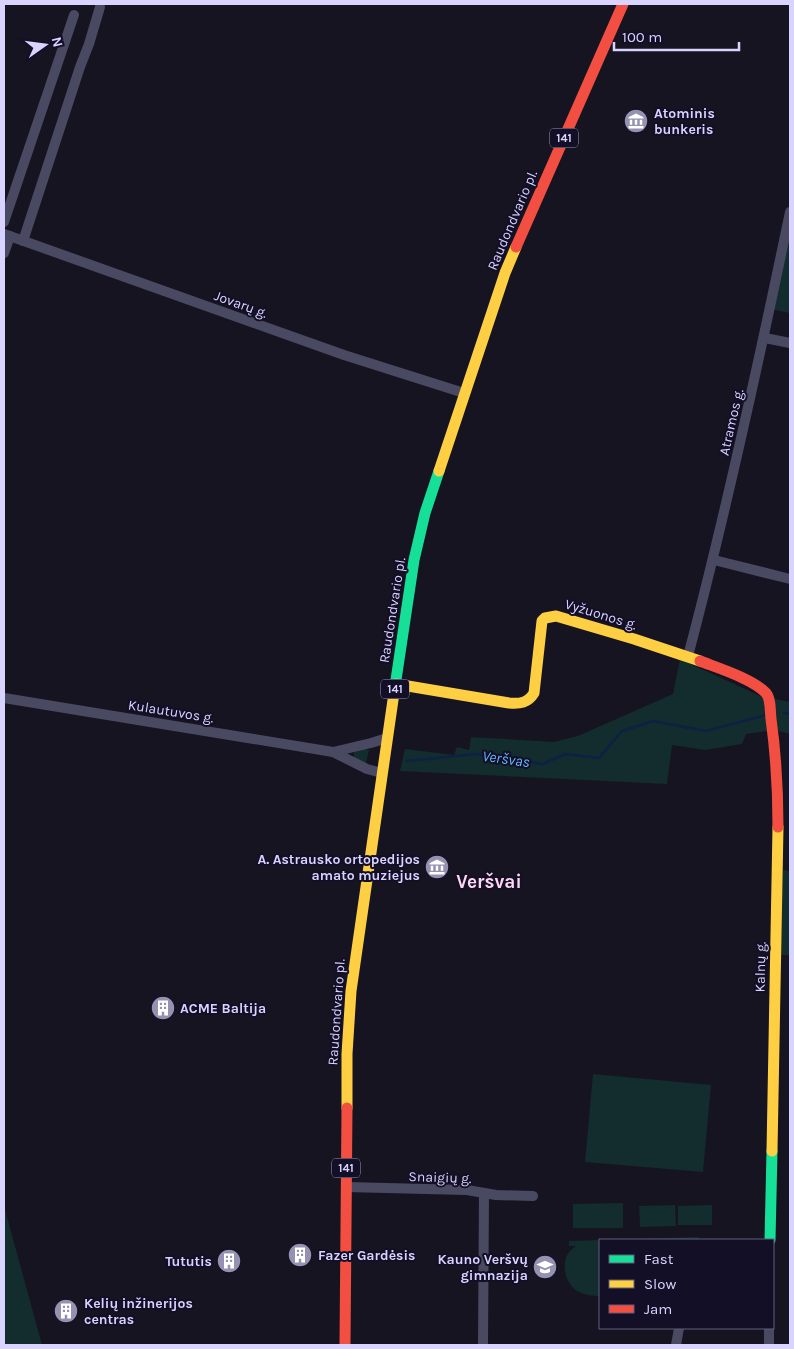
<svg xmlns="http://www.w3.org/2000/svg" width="794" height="1349" viewBox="0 0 794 1349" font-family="Karla,sans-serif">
  <rect width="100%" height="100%" fill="#161421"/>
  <g fill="#132c2d">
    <path d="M790,212V313L770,309Z"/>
    <path d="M680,659L760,696L790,702V734L774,730L746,734L742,744L705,750L672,745L667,784L400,771L405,749L454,755L457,747L469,750L471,737L554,742L578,736L673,694Z"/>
    <path d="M365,749L369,750L366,763H364L354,757V752Z"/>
    <path d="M783,870L790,871V955H779Z"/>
    <path d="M593,1074L711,1085L703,1172L585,1162Z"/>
    <path d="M623,1203V1228H573V1204Z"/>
    <path d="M675,1205L676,1226L640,1227L639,1206Z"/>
    <path d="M712,1205V1225H678V1206Z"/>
    <path d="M4,1206L42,1345H4Z"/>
    <path d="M699,1237V1240H601Z"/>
    <path d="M600,1240V1296C592,1296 584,1295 577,1291C565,1283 560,1262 570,1251C571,1249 574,1248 576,1246H569V1241Z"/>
  </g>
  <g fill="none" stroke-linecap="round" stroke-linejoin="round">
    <g stroke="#0d2144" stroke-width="2.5">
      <path d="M784,713L790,714"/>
      <path d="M407,761L476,754L543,764L565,754L599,758L622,731L653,721L706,731L766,715"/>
    </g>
    <g stroke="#4a4962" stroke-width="10">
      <path d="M4,222L74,15"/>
      <path d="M4,234L344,355L464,393"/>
      <path d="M23,241L80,67L89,44L100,7"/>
      <path d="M4,253L10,236"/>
      <path d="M765,338L790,343"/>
      <path d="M714,560L790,579"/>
      <path d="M688,656C727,509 759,361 790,212"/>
      <path d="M4,698L333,752L367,769L382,773"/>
      <path d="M333,752L371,743L387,738"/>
      <path d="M346,1187L467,1190L496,1195L533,1196"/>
      <path d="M483,1345L484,1193"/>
      <path d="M676,1345L679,1328"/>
      <path d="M769,1345V1328"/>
    </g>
    <g stroke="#16e098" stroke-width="11">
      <path d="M394,693L414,560L425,513L439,471"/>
      <path d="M770,1240L772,1151"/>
    </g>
    <g stroke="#ffcf43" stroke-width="11">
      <path d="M439,471L505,273L516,247"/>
      <path d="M396,684L509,703C520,704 528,703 534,693L542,621L545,618L556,616L634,639L700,661"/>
      <path d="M347,1108V1054L351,991L394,693"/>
      <path d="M772,1151L778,827"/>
    </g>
    <g stroke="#f24e42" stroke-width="11">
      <path d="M516,247L623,4"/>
      <path d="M700,661C718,668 753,679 766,693C771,699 770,711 771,719C776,755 778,791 778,827"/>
      <path d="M345,1345L347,1108"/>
    </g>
  </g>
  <defs>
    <g id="museum-disc" transform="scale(1.25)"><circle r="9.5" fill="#9591b1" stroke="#130f26"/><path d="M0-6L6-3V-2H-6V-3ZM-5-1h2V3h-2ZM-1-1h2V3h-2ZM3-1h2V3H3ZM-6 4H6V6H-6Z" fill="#fff"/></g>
    <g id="building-disc" transform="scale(1.25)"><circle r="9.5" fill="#9591b1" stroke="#130f26"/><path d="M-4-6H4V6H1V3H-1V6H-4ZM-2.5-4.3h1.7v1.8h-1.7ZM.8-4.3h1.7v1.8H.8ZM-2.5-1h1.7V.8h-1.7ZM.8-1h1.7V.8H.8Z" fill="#fff"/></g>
    <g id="school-disc" transform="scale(1.25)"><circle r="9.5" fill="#9591b1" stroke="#130f26"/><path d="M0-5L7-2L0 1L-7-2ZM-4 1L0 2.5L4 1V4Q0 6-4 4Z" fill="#fff"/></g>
  </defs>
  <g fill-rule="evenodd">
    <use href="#museum-disc" x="636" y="121"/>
    <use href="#museum-disc" x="437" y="867"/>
    <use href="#building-disc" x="163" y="1008"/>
    <use href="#building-disc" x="300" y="1255"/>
    <use href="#building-disc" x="229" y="1261"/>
    <use href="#school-disc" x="545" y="1267"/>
    <use href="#building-disc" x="66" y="1311"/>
  </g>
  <g text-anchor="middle" stroke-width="4" stroke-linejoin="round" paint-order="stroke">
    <g fill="#130f26" stroke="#9e99be" stroke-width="1">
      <rect x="550" y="128.5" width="28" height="19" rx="4"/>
      <rect x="381" y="679.5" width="28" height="19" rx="4"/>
      <rect x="332" y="1158.5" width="28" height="19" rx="4"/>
    </g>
    <g font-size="12" font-weight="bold" fill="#d9d4ff">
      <text x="564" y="142">141</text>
      <text x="395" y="693">141</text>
      <text x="346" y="1172">141</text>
    </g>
    <g font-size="14" font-weight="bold" fill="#d9d4ff" stroke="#130f26" text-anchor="start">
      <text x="654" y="118">Atominis<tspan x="654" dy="16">bunkeris</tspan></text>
      <text x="420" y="864" text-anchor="end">A. Astrausko ortopedijos<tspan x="420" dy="16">amato muziejus</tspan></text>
      <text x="180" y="1013">ACME Baltija</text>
      <text x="318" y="1260">Fazer Gardėsis</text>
      <text x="528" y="1264" text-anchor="end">Kauno Veršvų<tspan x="528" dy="16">gimnazija</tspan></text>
      <text x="212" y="1266" text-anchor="end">Tututis</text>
      <text x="84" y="1308">Kelių inžinerijos<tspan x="84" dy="16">centras</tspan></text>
    </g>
    <g font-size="14" fill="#d9d4ff" stroke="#130f26">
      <text transform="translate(512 220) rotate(-67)" y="5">Raudondvario pl.</text>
      <text transform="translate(241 304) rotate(20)" y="5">Jovarų g.</text>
      <text transform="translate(731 422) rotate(-77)" y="5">Atramos g.</text>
      <text transform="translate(392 610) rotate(-81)" y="5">Raudondvario pl.</text>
      <text transform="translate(601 614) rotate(17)" y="5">Vyžuonos g.</text>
      <text transform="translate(171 711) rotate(9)" y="5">Kulautuvos g.</text>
      <text transform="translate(760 967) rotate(-89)" y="5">Kalnų g.</text>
      <text transform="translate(336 1012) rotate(-86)" y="5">Raudondvario pl.</text>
      <text transform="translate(440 1177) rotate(2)" y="5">Snaigių g.</text>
    </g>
    <g font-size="15" font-style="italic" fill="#62b6ff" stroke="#130f26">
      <text transform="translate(506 759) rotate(8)" y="5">Veršvas</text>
    </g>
    <g font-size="19" font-weight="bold" fill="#ffd6f0" stroke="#130f26">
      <text x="489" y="888">Veršvai</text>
    </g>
  </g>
  <rect width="794" height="1349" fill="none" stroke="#d9d4ff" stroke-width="10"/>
  <rect x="599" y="1239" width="175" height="90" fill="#130f26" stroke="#625e7d"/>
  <rect x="609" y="1255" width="25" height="8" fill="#16e098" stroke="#625e7d"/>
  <text x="644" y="1264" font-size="15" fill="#d9d4ff">Fast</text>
  <rect x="609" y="1280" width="25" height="8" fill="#ffcf43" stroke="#625e7d"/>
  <text x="644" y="1289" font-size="15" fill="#d9d4ff">Slow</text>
  <rect x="609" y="1305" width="25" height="8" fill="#f24e42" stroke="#625e7d"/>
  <text x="644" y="1314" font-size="15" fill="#d9d4ff">Jam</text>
  <g transform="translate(45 45) rotate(76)" stroke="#130f26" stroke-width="4" paint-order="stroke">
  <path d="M0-4L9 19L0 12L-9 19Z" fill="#d9d4ff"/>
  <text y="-8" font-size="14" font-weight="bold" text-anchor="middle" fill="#d9d4ff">N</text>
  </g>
  <path d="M614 42v8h125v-8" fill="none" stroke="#d9d4ff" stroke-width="2.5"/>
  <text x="622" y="42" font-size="15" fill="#d9d4ff" stroke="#130f26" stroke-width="4" paint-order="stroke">100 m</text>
</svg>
